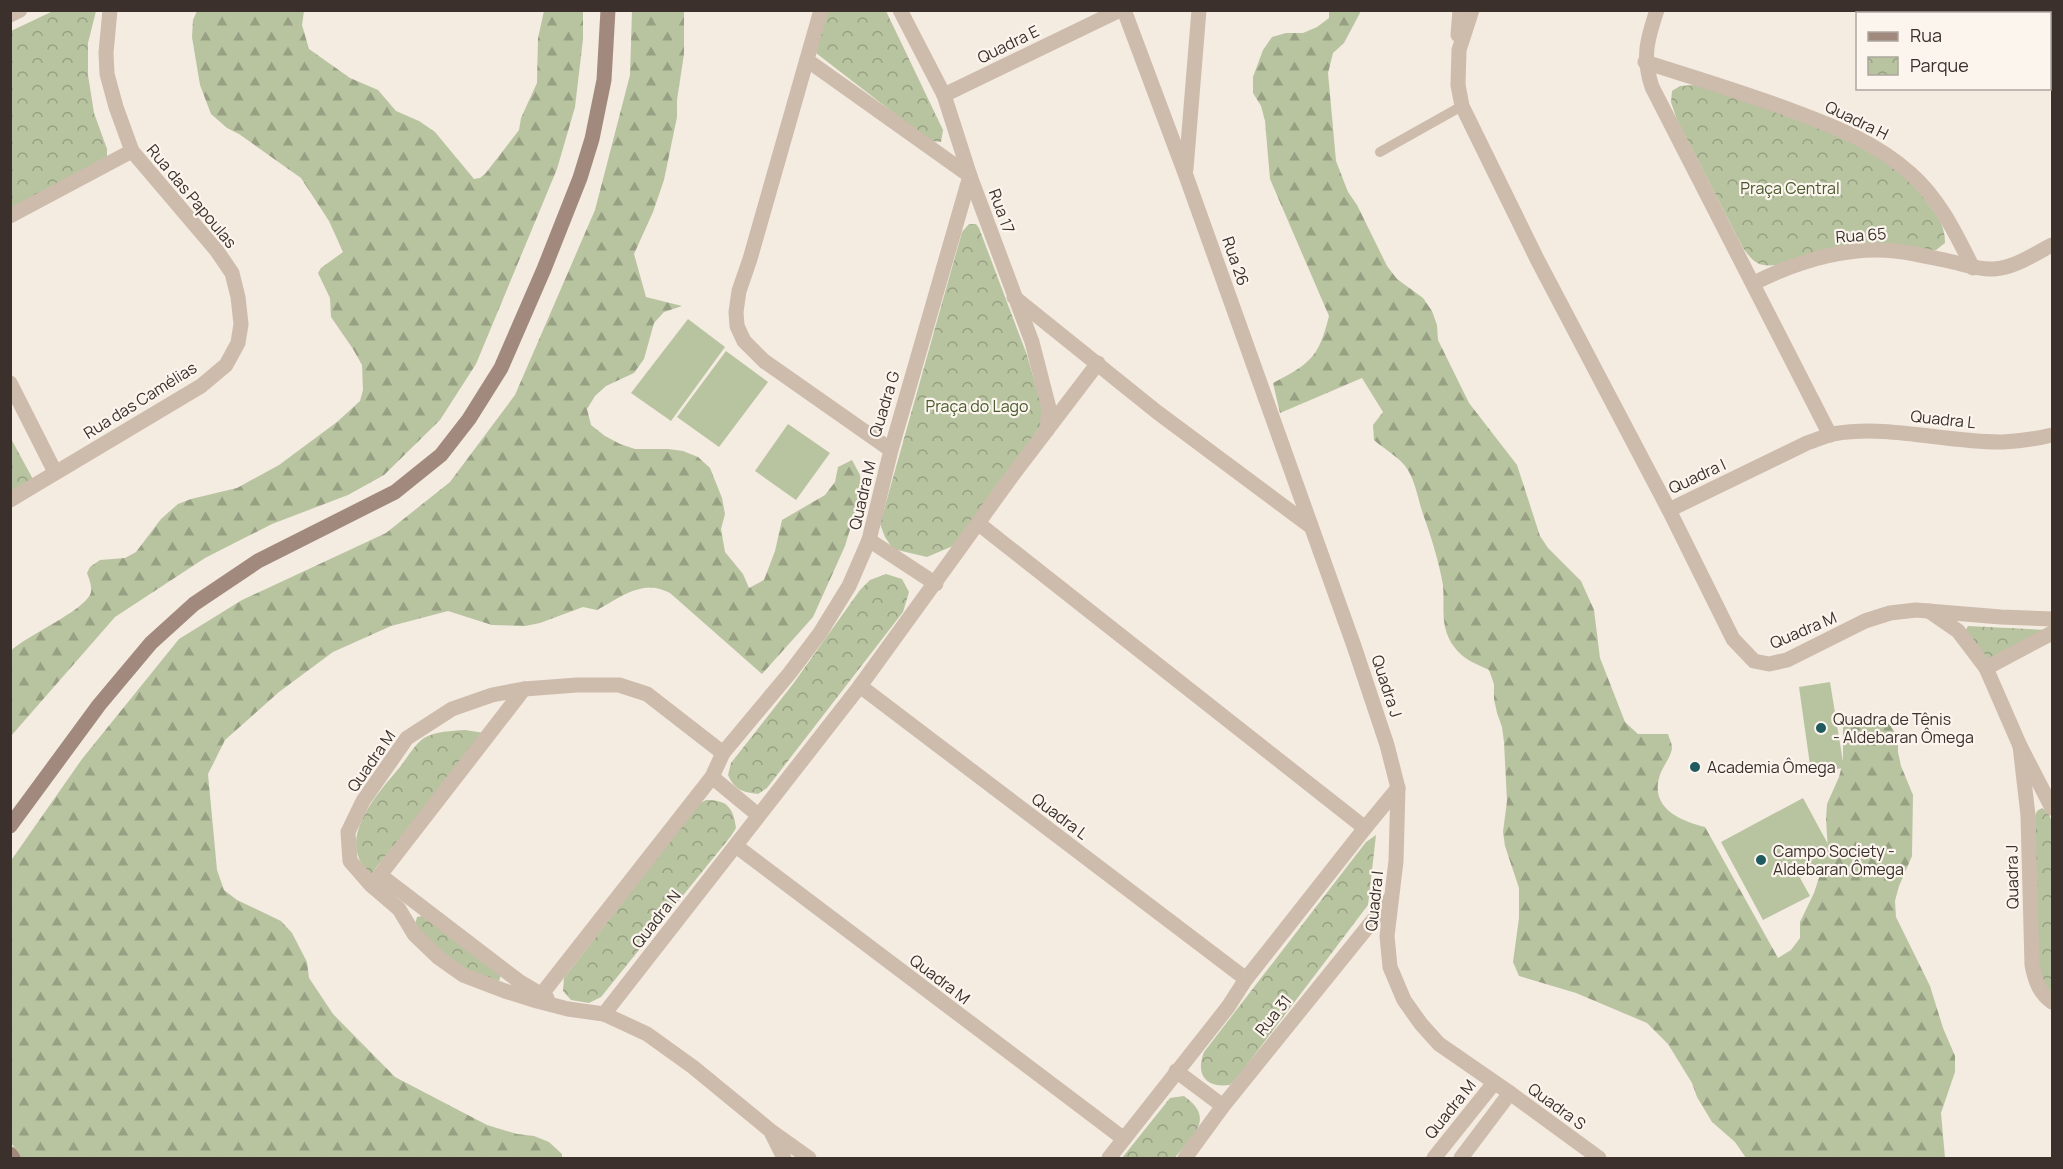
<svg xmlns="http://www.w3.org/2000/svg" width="2063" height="1169" viewBox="0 0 2063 1169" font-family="Manrope,sans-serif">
  <defs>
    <pattern id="forest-firs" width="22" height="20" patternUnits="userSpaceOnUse" patternTransform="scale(1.5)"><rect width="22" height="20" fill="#b8c4a0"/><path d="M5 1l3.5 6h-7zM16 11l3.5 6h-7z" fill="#97a083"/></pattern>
    <pattern id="park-crowns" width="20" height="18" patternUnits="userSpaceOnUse" patternTransform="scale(1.5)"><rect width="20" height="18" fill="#b8c4a0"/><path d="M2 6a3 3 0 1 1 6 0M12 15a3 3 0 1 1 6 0" fill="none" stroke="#97a083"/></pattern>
  </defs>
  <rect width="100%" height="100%" fill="#f4ebe1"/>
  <g fill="#b8c4a0">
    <path d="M688,319L725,347L671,421L631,393Z"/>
    <path d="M726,351L768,382L719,447L677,417Z"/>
    <path d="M788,424L830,453L796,500L755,471Z"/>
    <path d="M1830,682L1844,768L1811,772L1799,687Z"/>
    <path d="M1803,798L1836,859L1800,878L1810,896L1763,920L1721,842Z"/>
  </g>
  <g fill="url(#forest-firs)">
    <path d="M197,11H304L302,25L309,49L350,78L378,90L396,111L419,121L435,132L474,179L480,178L485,174L519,130L521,118L537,83L538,38L544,11H583V39L575,107L557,169L476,364L440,420L384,475L348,495L272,524L205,558L115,617L11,736V651C25,636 87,610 91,592C92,585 89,579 87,573L90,567L100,560L125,558L136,552L161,519L178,504L191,499L237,488L279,465L337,422L360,401L363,390L362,365L353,349L331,317L330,298L318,273L321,268L343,252L329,221L301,178L239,134L227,128L211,114L200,85L192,37L193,20Z"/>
    <path d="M632,11H684V54L677,100V117L664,180L653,212L634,254L646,297L682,306L664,312L654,323L644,359L634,373L606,386L595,396L587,409L591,425L605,436L620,444L635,449H668L683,451L698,457L710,468L722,498L725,514L721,529L725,552L743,574L749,588L764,580L775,551L782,520L825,495L835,482L838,467L852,460L860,475L862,490L845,546L813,617L762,674L670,593C666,591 661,589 656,588C636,584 614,601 597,610L583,607L540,623L525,626L492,625L448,611L391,626L333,652L279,692L225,740L208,774L217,870L224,890L237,900L281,921L292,933L307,962L309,978L333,1014L395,1077L487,1125L517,1134L534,1136L549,1142L562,1154V1158H21L10,1141V862L82,759L179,639L242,600L386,533L450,482L515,395L595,210L630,75Z"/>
    <path d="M1329,11H1361L1344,43L1333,53L1328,73L1336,161L1348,192L1357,205L1387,266L1397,279L1423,298L1432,311L1437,325L1438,340L1469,403L1517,465L1540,536L1548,548L1581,581L1594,610L1600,658L1625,722L1638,734H1668C1669,738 1672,743 1672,748C1671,758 1661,768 1659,778C1651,809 1681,821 1705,827L1778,958L1791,950L1800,938V922L1814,893L1828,850L1826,819L1827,804L1839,777L1843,762V717L1859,716L1889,724L1898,737V752L1901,766L1913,795L1912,856L1899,886L1895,901L1896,917L1930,986L1943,1028L1955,1056V1072L1941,1113L1945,1158H1746L1735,1142L1712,1122L1697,1097L1692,1083L1668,1044L1647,1023L1576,993L1519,976L1513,962L1519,918V888L1505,846L1503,832L1507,801L1504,742L1502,727L1497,713L1494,699V684L1489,670C1476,664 1463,659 1455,648C1439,627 1445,608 1443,585C1439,562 1431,536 1423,514C1418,499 1416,484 1408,470C1400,457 1385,450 1374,440L1373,425L1383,412L1362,378L1280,413L1273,383C1310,364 1319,357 1329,316L1270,179L1265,121L1261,106L1253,93V77L1263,50L1272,37L1286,33H1303L1317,27L1329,18Z"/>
  </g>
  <g fill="url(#park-crowns)">
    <path d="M53,11H96L88,43V75L94,113L107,149V157L11,212V31Z"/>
    <path d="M827,11H886L943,130L941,142L930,141L816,53Z"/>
    <path d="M1695,85C1771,109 1883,136 1930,206C1939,219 1945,226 1945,243L1936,250L1777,265C1758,267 1754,263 1743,248L1677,120L1671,102L1672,91L1680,86Z"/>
    <path d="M969,224H976L979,228L1027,355L1042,407V424L953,546L927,557L893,549L885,537L880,524L962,232Z"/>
    <path d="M10,437L34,481L10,495Z"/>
    <path d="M886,574L902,579L909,592L903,612L767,788L758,794C742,792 735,790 728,775L731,763L793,684L860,590L870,580Z"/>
    <path d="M1968,626L2047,630L1987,664L1964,633Z"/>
    <path d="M465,730L484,733L371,874C333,842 377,794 400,767C407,758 415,744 424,738C436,731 451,731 465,730Z"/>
    <path d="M706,800C727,800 733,807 736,828L731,836L601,997L589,1003L571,1000L563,991L564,978L674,836L699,804Z"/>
    <path d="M2042,808L2048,812L2052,822V993L2045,986L2038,967L2035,816L2037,811Z"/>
    <path d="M1376,835L1368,905L1240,1074L1230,1085C1206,1088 1195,1075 1204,1052L1366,842Z"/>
    <path d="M426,915L501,975L499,981L460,967L414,928L417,917Z"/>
    <path d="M1184,1096C1216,1119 1193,1135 1175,1158H1122L1170,1098Z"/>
  </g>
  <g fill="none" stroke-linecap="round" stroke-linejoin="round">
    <path stroke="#cdbbac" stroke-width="10" d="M1380,152L1462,106"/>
    <g stroke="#cdbbac" stroke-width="15">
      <path d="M821,10L750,259L739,291L736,312L737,326L744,341L764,361L891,450"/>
      <path d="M900,10L944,95L970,176L1032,342L1049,408L1047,430"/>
      <path d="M1124,10L1185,173L1354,646L1387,745L1398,788L1396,861L1387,936L1390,967L1404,1000L1421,1024L1439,1044L1510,1093L1599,1158"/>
      <path d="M1472,10L1459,50L1458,85L1462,106L1537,259L1669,510L1733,639L1754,661L1769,664L1787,660L1865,621L1890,613L1916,610L2001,617L2052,619"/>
      <path d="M1657,10C1647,40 1642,57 1652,87L1830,435"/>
      <path d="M2000,10L2004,14"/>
      <path d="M10,15L20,10"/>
      <path d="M1458,35L1460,10"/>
      <path d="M2050,53L2052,55"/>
      <path d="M1645,62C1695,78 1745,93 1793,111C1836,127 1876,143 1910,173C1939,198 1956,234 1973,268"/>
      <path d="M944,95L1120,10"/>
      <path d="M1186,169L1199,10"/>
      <path d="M10,216L132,151"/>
      <path d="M1754,283C1798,261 1845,246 1895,251C1914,253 1934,258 1953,262C1966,265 1980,270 1994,269C2014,268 2034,254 2052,245"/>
      <path d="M1014,297L1157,412L1310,526"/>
      <path d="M10,383L55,472"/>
      <path d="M10,500L201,386L226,365L238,343L241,324L238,297L232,273L217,251L132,151L116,107L107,74L106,53L110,10"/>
      <path d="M1669,510L1807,443C1816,440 1825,436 1833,434C1890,424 1946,443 2003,442C2019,441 2036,439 2052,435"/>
      <path d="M979,524L1365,828"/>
      <path d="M869,540L936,584"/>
      <path d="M1929,611L1958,631L1986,668L2020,746L2052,808"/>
      <path d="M1986,668L2052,633"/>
      <path d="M860,686L1246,979"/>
      <path d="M2020,746L2028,815L2032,965C2035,980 2039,993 2052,1002"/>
      <path d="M723,753L647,694L619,685H577L524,689L492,695L452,709L407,738L363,801L348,832L350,861L371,885L399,909L414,934L439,958L463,975L505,991L537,1001L568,1009L604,1014L647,1034L693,1067L771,1131L809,1158"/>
      <path d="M712,777L758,815"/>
      <path d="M736,846L1124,1139"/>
      <path d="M380,875L520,982L547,998"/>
      <path d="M371,885L380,875L524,689"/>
      <path d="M541,995L712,777L723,753L789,674L820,633L849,586L869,540L891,450L970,176L807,60"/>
      <path d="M604,1014L860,686L1012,476L1098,363"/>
      <path d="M1176,1071L1223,1106"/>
      <path d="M772,1134L784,1158"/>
      <path d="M1109,1158L1228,1007L1246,979L1365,828L1398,788"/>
      <path d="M1185,1158L1223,1106L1391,898"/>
      <path d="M1434,1158L1494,1083"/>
      <path d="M1461,1158L1510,1093"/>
    </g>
    <g stroke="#a18a7d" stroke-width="15">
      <path d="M10,826L99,705L151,643L194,604L258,561L395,492L441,455L469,419L501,368L544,269L580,178L592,139L604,80L608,10"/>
      <path d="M10,1154L13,1158"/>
    </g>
  </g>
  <g fill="#1f5a5e" stroke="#fbf5ee" stroke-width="2">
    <circle cx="1821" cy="728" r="6"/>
    <circle cx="1695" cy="767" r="6"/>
    <circle cx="1761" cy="860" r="6"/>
  </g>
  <g text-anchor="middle" stroke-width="4.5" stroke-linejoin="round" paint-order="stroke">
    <g font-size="16" fill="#3b302b" stroke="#fbf5ee">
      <text transform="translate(1008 44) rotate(-26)" y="6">Quadra E</text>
      <text transform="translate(1857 120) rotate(26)" y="6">Quadra H</text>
      <text transform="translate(192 196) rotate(50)" y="6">Rua das Papoulas</text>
      <text transform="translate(1002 211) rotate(70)" y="6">Rua 17</text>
      <text transform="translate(1861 235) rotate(-4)" y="6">Rua 65</text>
      <text transform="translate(1236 261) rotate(71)" y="6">Rua 26</text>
      <text transform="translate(140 400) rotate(-32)" y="6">Rua das Camélias</text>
      <text transform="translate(884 404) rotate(-73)" y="6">Quadra G</text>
      <text transform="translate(1943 419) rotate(6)" y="6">Quadra L</text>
      <text transform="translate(1697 476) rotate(-25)" y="6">Quadra I</text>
      <text transform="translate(862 495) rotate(-77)" y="6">Quadra M</text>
      <text transform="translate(1803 630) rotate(-23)" y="6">Quadra M</text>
      <text transform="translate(1387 686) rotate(72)" y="6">Quadra J</text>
      <text transform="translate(371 761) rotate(-55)" y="6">Quadra M</text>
      <text transform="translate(1060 816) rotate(37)" y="6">Quadra L</text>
      <text transform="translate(2012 877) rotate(-91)" y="6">Quadra J</text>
      <text transform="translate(1374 901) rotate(-84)" y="6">Quadra I</text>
      <text transform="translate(656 919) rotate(-52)" y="6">Quadra N</text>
      <text transform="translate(940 979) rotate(37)" y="6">Quadra M</text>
      <text transform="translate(1273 1015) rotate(-51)" y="6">Rua 31</text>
      <text transform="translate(1557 1106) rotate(36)" y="6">Quadra S</text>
      <text transform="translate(1450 1109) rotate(-51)" y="6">Quadra M</text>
    </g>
    <g font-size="16" fill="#4a5a2e" stroke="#fbf5ee">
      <text x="1790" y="194">Praça Central</text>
      <text x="977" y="412">Praça do Lago</text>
    </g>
    <g font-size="16" fill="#3b302b" stroke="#fbf5ee" text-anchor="start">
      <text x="1833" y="725">Quadra de Tênis<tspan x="1833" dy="18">- Aldebaran Ômega</tspan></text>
      <text x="1707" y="773">Academia Ômega</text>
      <text x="1773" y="857">Campo Society -<tspan x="1773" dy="18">Aldebaran Ômega</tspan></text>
    </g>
  </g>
  <rect width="2063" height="1169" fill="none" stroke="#3b302b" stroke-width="24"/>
  <rect x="1856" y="12" width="195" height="78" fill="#fbf5ee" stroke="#aea6a0" stroke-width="1.5"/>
  <rect x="1868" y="32" width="30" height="9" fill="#a18a7d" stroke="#aea6a0" stroke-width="1.5"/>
  <text x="1910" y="42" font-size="18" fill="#3b302b">Rua</text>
  <rect x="1868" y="57" width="30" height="18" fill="url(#park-crowns)" stroke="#aea6a0" stroke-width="1.5"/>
  <text x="1910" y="72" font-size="18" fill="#3b302b">Parque</text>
</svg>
